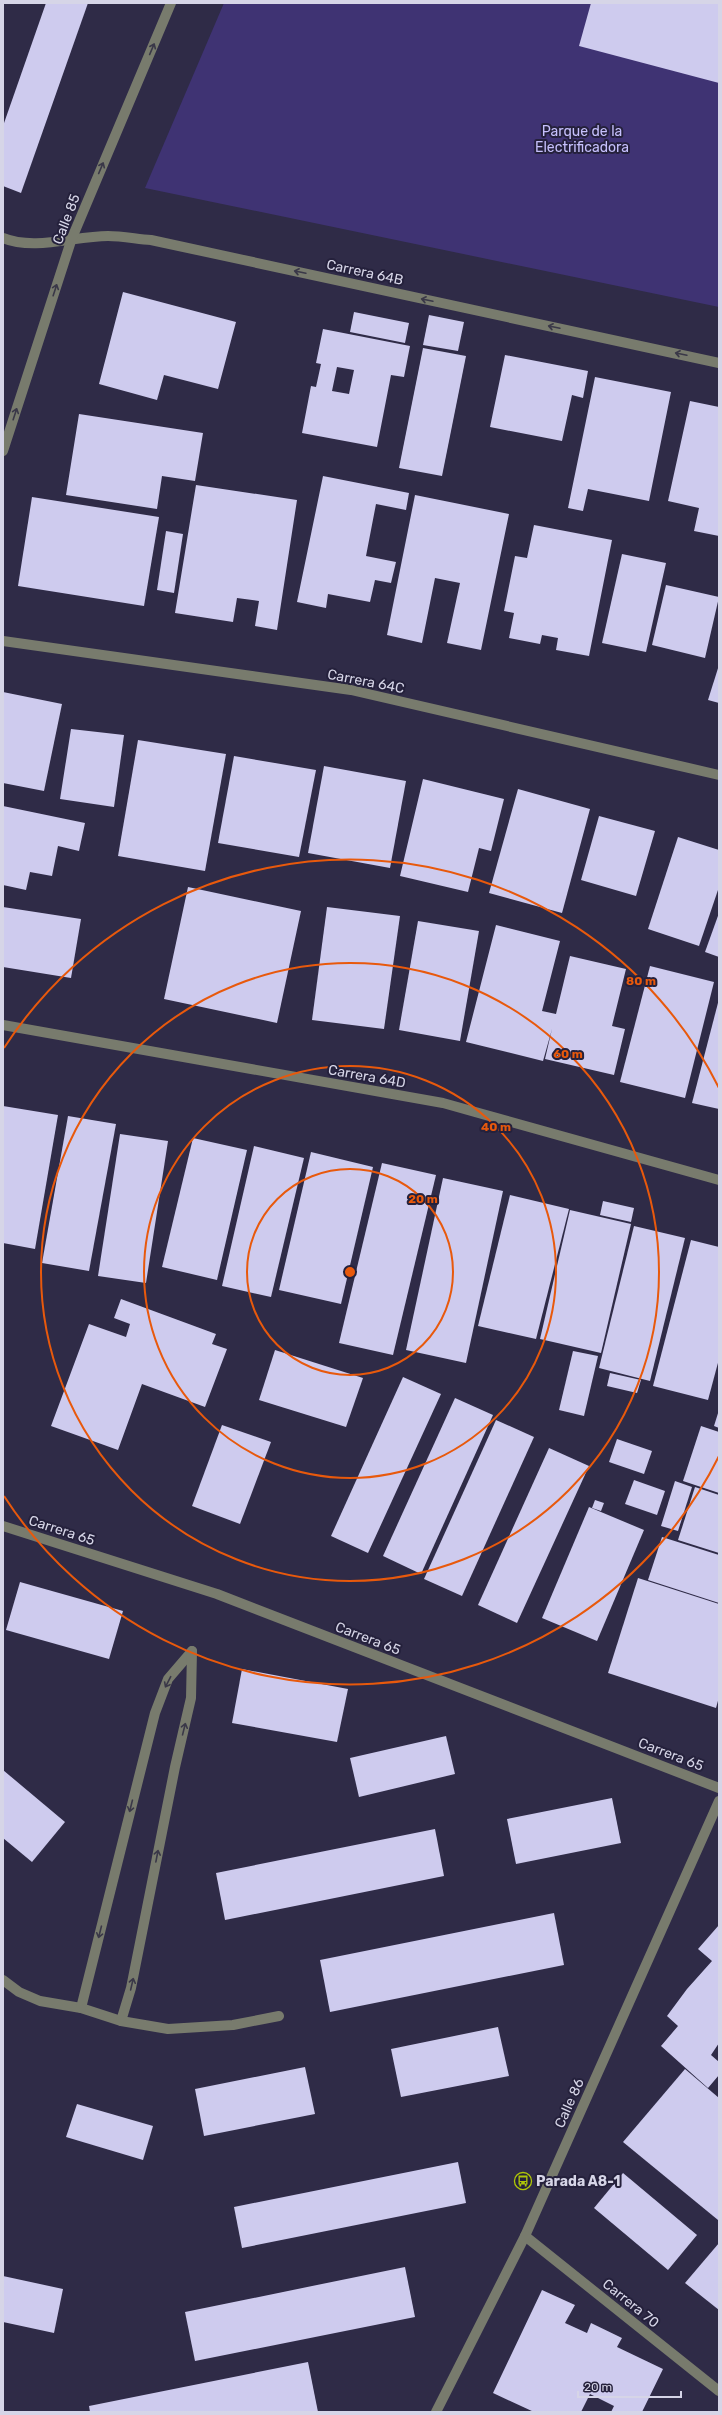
<svg xmlns="http://www.w3.org/2000/svg" width="722" height="2415" viewBox="0 0 722 2415" font-family="Rubik,sans-serif">
  <rect width="100%" height="100%" fill="#2f2b47"/>
  <path fill="#3f3373" d="M224,3H719V307L145,188Z"/>
  <g fill="#cecbee" fill-rule="evenodd">
    <path d="M46,3H88L21,193L3,186V126Z"/>
    <path d="M591,3H719V83L579,46Z"/>
    <path d="M123,292L236,322L218,389L164,375L157,400L99,384Z"/>
    <path d="M354,312L409,323L405,343L350,332Z"/>
    <path d="M429,315L464,322L458,351L423,345Z"/>
    <path d="M323,329L410,346L404,377L391,375L377,447L302,433L311,386L316,387L321,364L316,363ZM337,367L354,370L349,394L332,391Z"/>
    <path d="M423,348L466,356L442,476L399,468Z"/>
    <path d="M505,355L588,371L583,398L572,395L562,441L490,427Z"/>
    <path d="M595,377L671,392L649,501L588,489L583,511L568,508Z"/>
    <path d="M690,401L719,407V536L694,531L699,508L668,501Z"/>
    <path d="M79,414L203,433L195,481L162,476L157,509L66,495Z"/>
    <path d="M323,476L409,493L406,510L376,504L366,556L396,562L391,583L375,580L370,602L328,594L326,608L297,602Z"/>
    <path d="M196,485L297,500L277,630L255,626L259,601L237,598L233,622L175,613Z"/>
    <path d="M415,495L509,514L481,650L447,643L460,583L435,578L422,643L387,635Z"/>
    <path d="M32,497L159,517L144,606L18,586Z"/>
    <path d="M534,525L612,540L589,656L556,650L558,638L542,635L540,644L509,638L514,613L504,611L515,556L527,558Z"/>
    <path d="M166,531L183,534L174,593L157,590Z"/>
    <path d="M622,554L666,563L646,652L602,643Z"/>
    <path d="M666,585L719,597L705,658L652,645Z"/>
    <path d="M719,665V703L708,700Z"/>
    <path d="M3,692L62,704L44,791L3,783Z"/>
    <path d="M71,729L124,735L114,807L60,799Z"/>
    <path d="M138,740L226,754L205,871L118,856Z"/>
    <path d="M234,756L316,770L299,857L218,843Z"/>
    <path d="M324,766L406,781L390,868L308,853Z"/>
    <path d="M423,779L504,799L491,851L479,848L468,892L400,876Z"/>
    <path d="M518,789L590,809L562,913L489,893Z"/>
    <path d="M3,806L85,823L79,851L58,846L52,876L30,872L26,890L3,885Z"/>
    <path d="M599,816L655,831L636,896L581,880Z"/>
    <path d="M678,837L719,850V887L699,946L648,929Z"/>
    <path d="M188,887L301,911L277,1023L164,999Z"/>
    <path d="M3,907L81,919L71,978L3,967Z"/>
    <path d="M327,907L400,916L384,1029L312,1020Z"/>
    <path d="M719,913V957L705,952Z"/>
    <path d="M418,921L479,931L460,1041L399,1030Z"/>
    <path d="M496,925L560,941L542,1011L556,1014L570,956L626,969L612,1026L625,1029L614,1075L545,1059L552,1029L543,1061L466,1042Z"/>
    <path d="M650,966L714,982L685,1098L620,1082Z"/>
    <path d="M719,999V1109L692,1103Z"/>
    <path d="M3,1106L58,1115L35,1249L3,1243Z"/>
    <path d="M68,1116L116,1124L89,1271L42,1263Z"/>
    <path d="M120,1134L168,1141L146,1283L98,1276Z"/>
    <path d="M193,1138L247,1150L217,1280L162,1267Z"/>
    <path d="M254,1146L304,1158L271,1297L222,1286Z"/>
    <path d="M311,1152L373,1167L341,1304L279,1290Z"/>
    <path d="M382,1163L436,1175L393,1355L339,1343Z"/>
    <path d="M443,1178L503,1191L466,1363L406,1350Z"/>
    <path d="M510,1195L569,1209L536,1339L478,1326Z"/>
    <path d="M603,1201L634,1208L631,1222L600,1215Z"/>
    <path d="M570,1210L631,1224L601,1353L540,1339Z"/>
    <path d="M634,1226L685,1238L650,1381L599,1368Z"/>
    <path d="M691,1240L719,1247V1359L708,1400L653,1386Z"/>
    <path d="M121,1299L216,1334L212,1344L227,1349L205,1407L142,1384L118,1450L51,1426L89,1324L126,1337L130,1324L114,1318Z"/>
    <path d="M275,1350L363,1378L346,1427L259,1400Z"/>
    <path d="M573,1351L598,1356L584,1416L559,1410Z"/>
    <path d="M610,1373L641,1380L637,1393L607,1386Z"/>
    <path d="M403,1377L441,1394L368,1553L331,1536Z"/>
    <path d="M455,1398L493,1415L421,1574L383,1556Z"/>
    <path d="M719,1410V1428L714,1426Z"/>
    <path d="M496,1420L534,1437L462,1596L424,1579Z"/>
    <path d="M222,1425L271,1442L240,1524L192,1506Z"/>
    <path d="M701,1426L719,1432V1493L683,1481Z"/>
    <path d="M617,1439L652,1451L644,1474L609,1462Z"/>
    <path d="M549,1448L589,1466L517,1623L478,1605Z"/>
    <path d="M634,1480L665,1491L657,1515L625,1504Z"/>
    <path d="M675,1481L692,1487L678,1531L661,1526Z"/>
    <path d="M695,1487L719,1495V1553L678,1540Z"/>
    <path d="M595,1500L604,1503L601,1511L592,1508Z"/>
    <path d="M589,1507L644,1530L597,1641L542,1618Z"/>
    <path d="M662,1537L719,1555V1603L648,1580Z"/>
    <path d="M638,1578L719,1604V1697L716,1708L608,1673Z"/>
    <path d="M20,1582L123,1611L109,1659L6,1630Z"/>
    <path d="M242,1669L348,1689L337,1742L232,1723Z"/>
    <path d="M446,1736L455,1774L359,1797L350,1758Z"/>
    <path d="M3,1770L65,1822L32,1862L3,1838Z"/>
    <path d="M612,1798L621,1843L516,1864L507,1819Z"/>
    <path d="M435,1829L444,1876L225,1920L216,1873Z"/>
    <path d="M554,1913L564,1965L330,2012L320,1960Z"/>
    <path d="M719,1925V2043L711,2055L719,2062V2075L708,2088L661,2046L678,2026L667,2016L687,1989L712,1961L698,1949Z"/>
    <path d="M498,2027L509,2076L401,2097L391,2049Z"/>
    <path d="M305,2067L315,2114L204,2136L195,2089Z"/>
    <path d="M685,2069L719,2098L718,2220L623,2142Z"/>
    <path d="M77,2104L153,2126L143,2160L66,2137Z"/>
    <path d="M458,2162L466,2203L242,2248L234,2207Z"/>
    <path d="M623,2173L697,2235L668,2270L594,2208Z"/>
    <path d="M719,2243V2310L685,2283Z"/>
    <path d="M405,2267L415,2317L195,2361L185,2312Z"/>
    <path d="M3,2276L63,2289L54,2333L3,2322Z"/>
    <path d="M542,2290L575,2305L565,2323L587,2333L591,2323L622,2338L617,2347L663,2369L642,2412H611L614,2406L590,2394L581,2412H534L493,2393Z"/>
    <path d="M308,2362L318,2412H90L89,2406Z"/>
  </g>
  <g fill="none" stroke-linecap="round" stroke-linejoin="round">
    <g stroke="#787b6d" stroke-width="10">
      <path d="M3,238C35,251 74,236 108,236C122,236 137,239 151,240L719,363"/>
      <path d="M3,451L72,238L171,3"/>
      <path d="M3,641L351,690L719,775"/>
      <path d="M3,1025L443,1103L719,1180"/>
      <path d="M3,1526L217,1594L719,1788"/>
      <path d="M3,1980L19,1992L40,2001L81,2008L121,2021L168,2029L233,2025L279,2016"/>
      <path d="M81,2008L155,1713L168,1679L192,1651"/>
      <path d="M121,2021L131,1988L175,1767L191,1698L192,1651"/>
      <path d="M525,2236L719,2391"/>
      <path d="M436,2412L525,2236L719,1801"/>
    </g>
  </g>
  <defs><path id="oneway-shaft" d="M-6 0H5M1.5-3L5.5 0L1.5 3" fill="none" stroke-width="1.6" stroke-linecap="round" stroke-linejoin="round"/></defs>
  <g stroke="#3a3848">
    <use href="#oneway-shaft" transform="translate(152 49) rotate(-67)"/>
    <use href="#oneway-shaft" transform="translate(101 168) rotate(-67)"/>
    <use href="#oneway-shaft" transform="translate(300 272) rotate(-168)"/>
    <use href="#oneway-shaft" transform="translate(55 290) rotate(-72)"/>
    <use href="#oneway-shaft" transform="translate(427 300) rotate(-168)"/>
    <use href="#oneway-shaft" transform="translate(554 327) rotate(-168)"/>
    <use href="#oneway-shaft" transform="translate(681 354) rotate(-168)"/>
    <use href="#oneway-shaft" transform="translate(15 414) rotate(-72)"/>
    <use href="#oneway-shaft" transform="translate(168 1682) rotate(117)"/>
    <use href="#oneway-shaft" transform="translate(184 1729) rotate(-76)"/>
    <use href="#oneway-shaft" transform="translate(131 1806) rotate(104)"/>
    <use href="#oneway-shaft" transform="translate(157 1856) rotate(-79)"/>
    <use href="#oneway-shaft" transform="translate(100 1932) rotate(104)"/>
    <use href="#oneway-shaft" transform="translate(132 1984) rotate(-77)"/>
  </g>
  <g fill="none" stroke="#e8590c" stroke-width="2">
    <circle cx="350" cy="1272" r="103"/>
    <circle cx="350" cy="1272" r="206"/>
    <circle cx="350" cy="1272" r="309"/>
    <path d="M719 1456A412 412 0 0 1 4 1496M4 1048A412 412 0 0 1 719 1088"/>
  </g>
  <defs>
    <g id="bus-ring" transform="scale(0.9)"><circle r="9.5" fill="#25213c" stroke="#aec509" stroke-width="1.5"/><path d="M-5-6H5V4H4V6H2V4H-2V6H-4V4H-5ZM-3.5-4V0h7V-4ZM-3.5 1.2v1.5H-2V1.2ZM2 1.2v1.5H3.5V1.2Z" fill="#aec509"/></g>
  </defs>
  <g fill-rule="evenodd">
    <use href="#bus-ring" x="523" y="2181"/>
  </g>
  <g text-anchor="middle" stroke-width="4" stroke-linejoin="round" paint-order="stroke">
    <g font-size="14" fill="#c6c0fd" stroke="#25213c">
      <text x="582" y="136">Parque de la<tspan x="582" dy="16">Electrificadora</tspan></text>
    </g>
    <g font-size="14" fill="#d6d5e7" stroke="#25213c">
      <text transform="translate(66 219) rotate(-69)" y="5">Calle 85</text>
      <text transform="translate(365 272) rotate(12)" y="5">Carrera 64B</text>
      <text transform="translate(366 681) rotate(11)" y="5">Carrera 64C</text>
      <text transform="translate(367 1076) rotate(10)" y="5">Carrera 64D</text>
      <text transform="translate(62 1530) rotate(18)" y="5">Carrera 65</text>
      <text transform="translate(368 1638) rotate(21)" y="5">Carrera 65</text>
      <text transform="translate(671 1754) rotate(21)" y="5">Carrera 65</text>
      <text transform="translate(569 2103) rotate(-66)" y="5">Calle 86</text>
      <text transform="translate(631 2303) rotate(39)" y="5">Carrera 70</text>
    </g>
    <g font-size="14" font-weight="bold" fill="#d6d5e7" stroke="#25213c" text-anchor="start">
      <text x="536" y="2186">Parada A8-1</text>
    </g>
  </g>
  <circle cx="350" cy="1272" r="6" fill="#e8590c" stroke="#25213c" stroke-width="2"/>
  <g font-size="12" text-anchor="middle" font-weight="bold" fill="#e8590c" stroke="#25213c" stroke-width="4" stroke-linejoin="round" paint-order="stroke">
    <text x="641" y="985">80 m</text>
    <text x="568" y="1058">60 m</text>
    <text x="496" y="1131">40 m</text>
    <text x="423" y="1203">20 m</text>
  </g>
  <rect width="722" height="2415" fill="none" stroke="#d6d5e7" stroke-width="8"/>
  <path d="M578 2391v6h103v-6" fill="none" stroke="#d6d5e7" stroke-width="2"/>
  <text x="584" y="2391" font-size="12" fill="#d6d5e7" stroke="#25213c" stroke-width="3" paint-order="stroke">20 m</text>
</svg>
